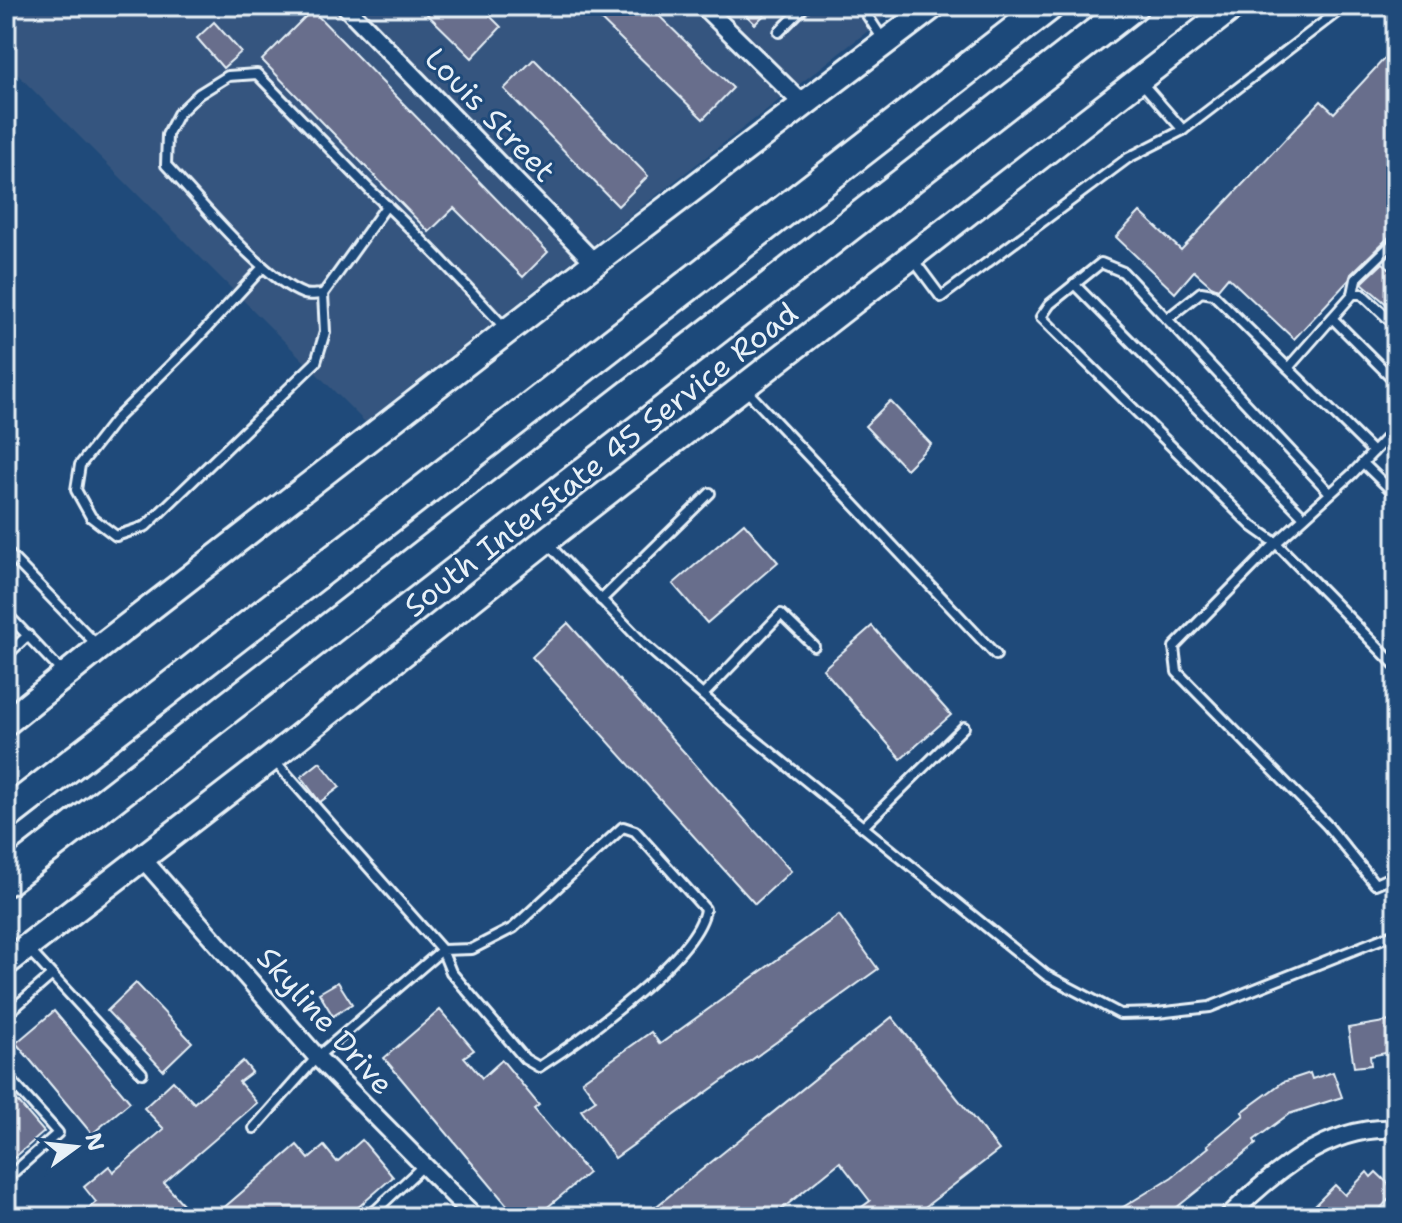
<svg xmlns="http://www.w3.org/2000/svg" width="1402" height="1223" viewBox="0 0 1402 1223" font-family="'Shantell Sans',sans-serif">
  <rect width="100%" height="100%" fill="#1f4a7a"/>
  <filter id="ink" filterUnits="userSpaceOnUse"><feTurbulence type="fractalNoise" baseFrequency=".0125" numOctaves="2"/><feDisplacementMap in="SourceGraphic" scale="16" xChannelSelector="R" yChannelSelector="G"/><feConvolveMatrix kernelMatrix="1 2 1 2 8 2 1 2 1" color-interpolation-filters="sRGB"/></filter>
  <g filter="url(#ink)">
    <path fill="#35557f" d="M6,6H900L365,422L6,63Z"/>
    <g fill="#676e8c" stroke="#e8f1f8" stroke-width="2">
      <path d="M419,6H480L501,27L472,58Z"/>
      <path d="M587,6H649L733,88L703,119Z"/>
      <path d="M737,6H773L755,24Z"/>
      <path d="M312,10L548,252L523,277L454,208L429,232L262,60Z"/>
      <path d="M214,22L241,52L223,68L197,38Z"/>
      <path d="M1396,46V230L1351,274L1349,280L1294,339L1228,277L1218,289L1211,286L1194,271L1175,293L1116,237L1140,212L1181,250L1321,101L1334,113Z"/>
      <path d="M534,59L648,176L618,206L504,89Z"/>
      <path d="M1383,263L1396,274V300L1390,307L1362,283Z"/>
      <path d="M890,401L931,444L906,469L865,426Z"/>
      <path d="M744,523L778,562L707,623L673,584Z"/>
      <path d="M568,623L791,871L755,904L532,657Z"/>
      <path d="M872,626L951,715L901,759L823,669Z"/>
      <path d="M320,762L340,787L320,802L301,777Z"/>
      <path d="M839,915L878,969L615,1158L581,1110L596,1100L582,1081L651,1032L660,1044Z"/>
      <path d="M338,982L352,1004L333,1016L319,993Z"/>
      <path d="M136,983L192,1042L163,1070L107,1011Z"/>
      <path d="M440,1010L474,1050L464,1057L482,1078L502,1060L539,1105L534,1109L588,1173L536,1217H517L384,1058Z"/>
      <path d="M54,1011L130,1102L92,1134L16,1043Z"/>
      <path d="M892,1017L999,1150L912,1217H848L870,1201L840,1162L772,1217H643Z"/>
      <path d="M1396,1020V1051L1370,1056L1371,1065L1354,1067L1348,1028Z"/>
      <path d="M243,1061L252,1072L239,1082L257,1103L164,1183L183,1204L168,1217H78L96,1202L84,1187L109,1166L113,1172L164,1129L144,1108L173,1081L194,1103Z"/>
      <path d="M1333,1072L1342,1097L1289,1114L1254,1140L1256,1144L1176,1208L1162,1217H1107L1172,1177L1209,1147L1207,1145L1244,1115L1242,1112L1283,1082L1310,1073L1312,1079Z"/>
      <path d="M6,1088L44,1132L6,1165Z"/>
      <path d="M362,1140L393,1177L347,1217H213L297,1145L309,1159L324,1146L337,1162Z"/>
      <path d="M1367,1172L1371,1177L1376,1172L1396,1191L1373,1217H1303L1335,1185L1345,1195Z"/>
    </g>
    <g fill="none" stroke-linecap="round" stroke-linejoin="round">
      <g stroke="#e8f1f8" stroke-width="14">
        <g id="service">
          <path d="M861,6L884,41"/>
          <path d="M1386,6L1396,13"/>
          <path d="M779,32L805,6"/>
          <path d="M1141,82L1183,130L1345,6"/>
          <path d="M387,205L323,294C316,294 310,296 304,294C263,279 198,199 166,165L167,135L178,114L199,94L228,76L257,74L369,189C417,233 461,280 505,328"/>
          <path d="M912,258L941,297L1128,158L1183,130"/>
          <path d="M263,267L194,342L116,419L80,465L76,490L91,517L116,536L146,526L316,362L325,332L323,294"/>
          <path d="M1074,284L1304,517"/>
          <path d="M1353,294L1356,279L1390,246L1396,245"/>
          <path d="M1332,318L1396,382"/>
          <path d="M1167,319L1201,292L1213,294L1373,452"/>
          <path d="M1288,368L1353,294H1362L1396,326"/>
          <path d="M745,389L996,655"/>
          <path d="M1363,463L1396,495"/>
          <path d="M1330,493L1123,272L1101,263L1050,304L1041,317L1252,526L1276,543L1353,473L1396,428"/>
          <path d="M548,544L645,645L737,725L1046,975L1120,1014L1157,1013L1210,1007L1396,933"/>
          <path d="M6,551L97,645"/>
          <path d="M601,600L710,493"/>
          <path d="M6,613L63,673"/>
          <path d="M6,656L28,635"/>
          <path d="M1396,666L1276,543L1174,647L1177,672L1327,825L1375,884L1396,875"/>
          <path d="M703,695L781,614L814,646"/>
          <path d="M623,827L635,831L705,909C699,956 579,1041 539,1067L525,1059L451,972L442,950L472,949L513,928Z"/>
          <path d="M863,827L964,727"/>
          <path d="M29,950L142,1073"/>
          <path d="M6,1015L51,976"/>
          <path d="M6,1075L58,1133L6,1179"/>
          <path d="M254,1128L317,1057L442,950L273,759"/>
          <path d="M366,1217L376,1210L423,1166"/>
        </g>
      </g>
      <g stroke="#e8f1f8" stroke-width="22">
        <g id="minor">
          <path d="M345,6L595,263"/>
          <path d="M703,6L803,104"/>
          <path d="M141,857L317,1057L475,1217"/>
          <path d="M1228,1217C1272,1173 1330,1124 1396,1129"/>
        </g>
      </g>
      <g stroke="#e8f1f8" stroke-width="30">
        <g id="secondary">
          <path d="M6,723L99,648L595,263L933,6"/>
          <path d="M6,963L272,758L545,541L1234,6"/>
        </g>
      </g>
      <g stroke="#e8f1f8" stroke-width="36">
        <g id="motorway">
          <path d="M6,815L1048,6"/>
          <path d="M6,880L1132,6"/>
        </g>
      </g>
      <use href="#service" stroke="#1f4a7a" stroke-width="8"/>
      <use href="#minor" stroke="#1f4a7a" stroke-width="16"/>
      <use href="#secondary" stroke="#1f4a7a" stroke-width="24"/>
      <use href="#motorway" stroke="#1f4a7a" stroke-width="30"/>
    </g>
  </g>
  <g text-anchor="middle" stroke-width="6" stroke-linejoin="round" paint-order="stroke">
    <g font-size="30" fill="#e8f1f8" stroke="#1f4a7a">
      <text transform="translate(490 115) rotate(46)" y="10">Louis Street</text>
      <text transform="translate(601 460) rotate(-38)" y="10">South Interstate 45 Service Road</text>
      <text transform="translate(325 1021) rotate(48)" y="10">Skyline Drive</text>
    </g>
  </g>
  <rect width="1402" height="1223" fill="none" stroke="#1f4a7a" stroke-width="32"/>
  <rect x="16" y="16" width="1370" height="1191" fill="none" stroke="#e8f1f8" stroke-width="3" filter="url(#ink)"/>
  <g transform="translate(76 1147) rotate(75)" stroke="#1f4a7a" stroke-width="6" paint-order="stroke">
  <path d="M0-6L14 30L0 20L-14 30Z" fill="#e8f1f8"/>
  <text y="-12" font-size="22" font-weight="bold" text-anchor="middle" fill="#e8f1f8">N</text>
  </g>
</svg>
